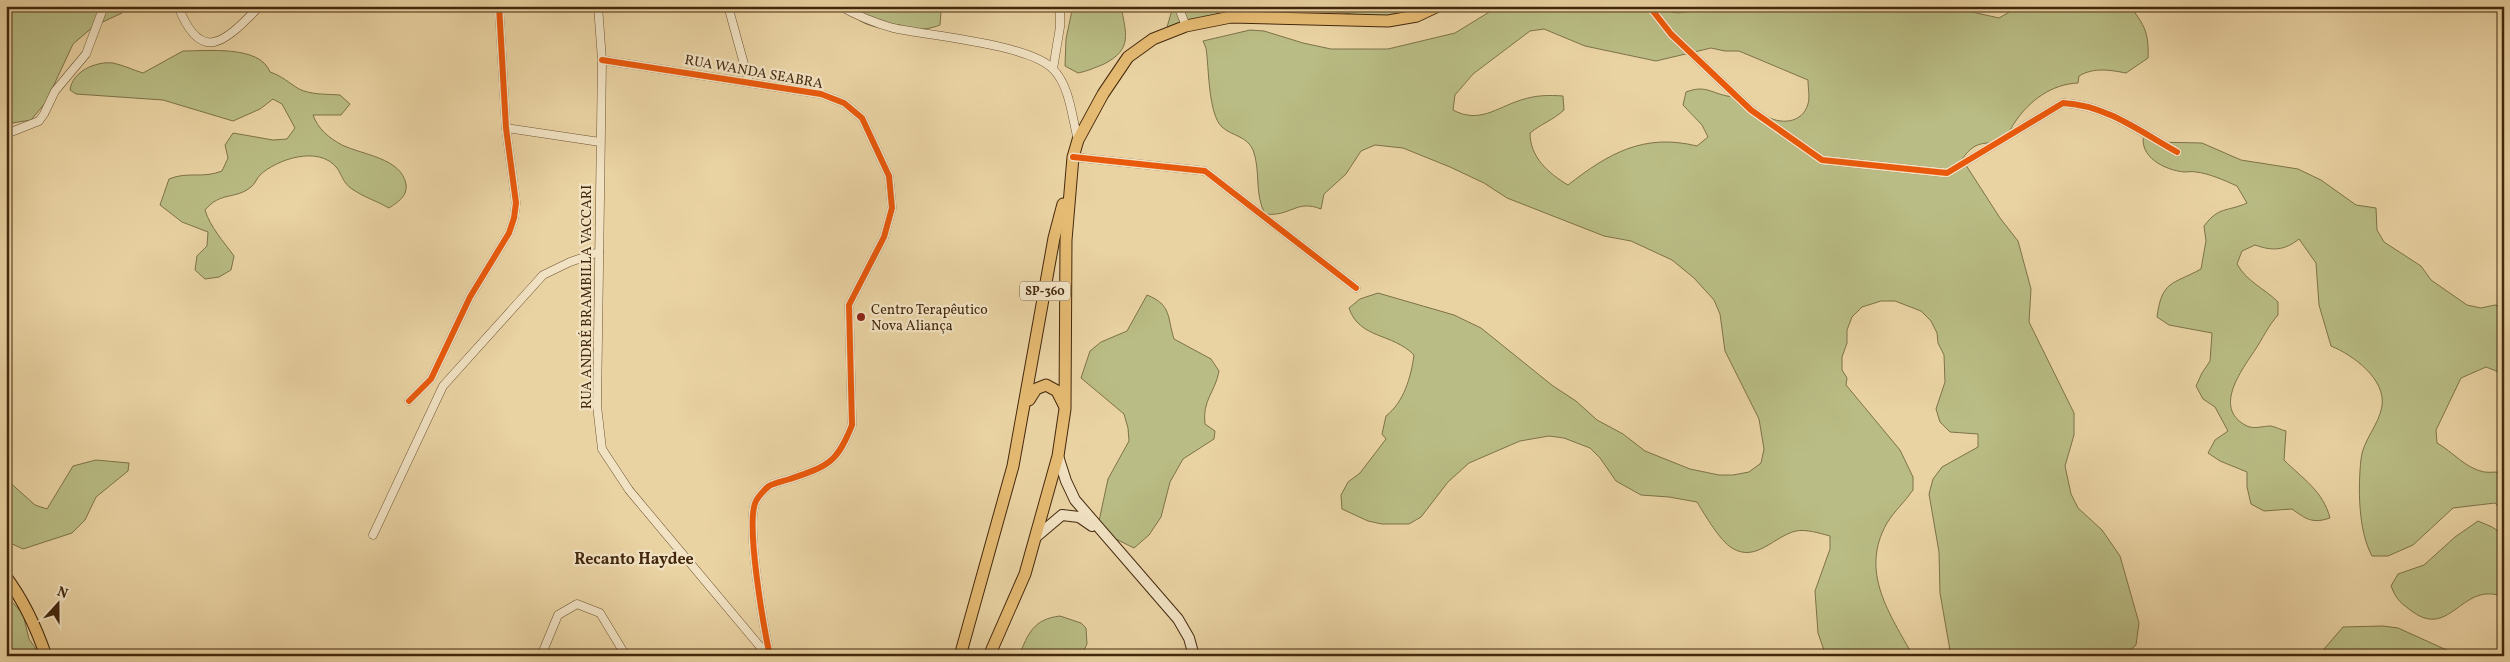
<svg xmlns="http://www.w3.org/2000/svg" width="2510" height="662" viewBox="0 0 2510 662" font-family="Vollkorn,serif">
  <rect width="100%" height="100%" fill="#ead3a3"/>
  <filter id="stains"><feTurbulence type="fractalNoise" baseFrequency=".004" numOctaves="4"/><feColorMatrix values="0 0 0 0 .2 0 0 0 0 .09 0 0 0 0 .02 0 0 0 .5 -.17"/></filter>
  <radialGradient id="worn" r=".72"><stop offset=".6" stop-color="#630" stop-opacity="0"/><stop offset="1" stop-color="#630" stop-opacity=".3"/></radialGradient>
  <g fill="#b9bc84" stroke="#7e7248" fill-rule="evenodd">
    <path d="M128,6L122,13L94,26L73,44L46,102L31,120L6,124L7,6Z"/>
    <path d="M845,6H937L941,12L940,25C922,33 876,32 859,20C854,16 850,10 845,6Z"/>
    <path d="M1073,6H1121C1126,34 1133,49 1104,64C1094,68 1088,71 1078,73L1065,66L1066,39Z"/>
    <path d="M1170,6H1231L1220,11L1209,21L1165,34L1172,10Z"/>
    <path d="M1241,6H1426C1389,24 1352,13 1313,9C1289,7 1265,8 1241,6Z"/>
    <path d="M1499,6H1656C1671,14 1684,16 1698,6H1945L1999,18L2020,6H2130C2145,26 2149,33 2148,58L2126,73C2110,70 2094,67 2079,76L2078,83C2052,84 2030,100 2015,122C2010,129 2007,139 1998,142C1995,144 1990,143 1987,143C1974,144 1969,150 1962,159L2000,218L2018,241L2031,289L2029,322L2074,413V435L2065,466L2071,494L2078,508L2102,530L2120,556L2139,623L2136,645L2123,656H1951L1940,593L1939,552L1929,494L1933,479L1942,467L1978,447V434L1950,432L1940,422L1936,409L1945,382L1944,355L1938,343L1937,333L1931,321L1921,311L1895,301H1881L1862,307L1852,317L1847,330V343L1842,357V370L1847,378L1846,385L1900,450L1913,477V490C1905,502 1894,511 1887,523C1859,572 1890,614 1913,656H1826L1818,633L1815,591L1830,549V536C1819,533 1806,529 1796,531C1774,536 1756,563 1732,548C1720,541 1705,515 1697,502L1669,497L1641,495L1616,481L1600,458L1590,448L1564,438L1549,436L1520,441L1469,463L1448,482L1421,517L1409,524H1382L1368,521L1342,509L1341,495L1348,482L1360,473L1386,439L1382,434L1386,416C1404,402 1411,377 1414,355C1393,333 1359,339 1349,308L1360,299L1378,293L1454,315L1481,328L1553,386L1576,401L1597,420L1623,434L1645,451L1690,469L1719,475H1733L1749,472L1761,463L1764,449L1759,419L1725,351L1720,314L1714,300L1694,278L1672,260L1631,241L1604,236L1507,198L1484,183L1450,167L1403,148L1375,145L1361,151L1346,174L1324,194L1321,209C1296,199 1291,217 1265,214C1254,193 1261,171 1253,150C1247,136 1232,136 1222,127C1208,114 1209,67 1206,48L1203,41L1250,30L1264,31L1303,43L1331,49H1388L1455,33ZM1544,29L1585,46L1656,61L1711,48L1725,51H1739L1808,80C1808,88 1810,97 1808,104C1802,124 1780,125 1764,115C1756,110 1751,102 1742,99C1737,97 1732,97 1727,96C1709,92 1705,85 1686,92L1683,105L1702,125L1708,137L1697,146C1644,133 1609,153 1568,185C1548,173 1530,157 1530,133C1541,124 1553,120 1564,110L1563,96C1549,95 1536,95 1521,100C1496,108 1479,124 1453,110L1455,95L1473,74L1530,31Z"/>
    <path d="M183,51C207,51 260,45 270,72C282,76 289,83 299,89C311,95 327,94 340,95L350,104L341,115H313C318,129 329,138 342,145C363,155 401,158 406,184C408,196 398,202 389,208C377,201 363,197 352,189C343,183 342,175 337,168C319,145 277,159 260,175C257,178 255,184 251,187C235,200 221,191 205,210C210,227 224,242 234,256L231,270L219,277L205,279L195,270L197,256L207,246L208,232L182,222L160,205L169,179C188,171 202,179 222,171L228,158L225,145L233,133L273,140L287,139L295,128L282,104L273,99L260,109L233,121L163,100L76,94L70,90C72,72 95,61 113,63C123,65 133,70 143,73Z"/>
    <path d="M2144,134L2154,142L2202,143L2241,160L2298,169L2321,180L2356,205L2376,208L2377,230L2384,242L2421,266L2431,280L2467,305L2481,308L2495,305L2504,307V374L2486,367L2461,378L2436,430L2437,443C2453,452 2465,468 2484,472C2491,473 2497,471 2504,473V512L2495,503L2453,508L2413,545L2388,556H2372C2358,530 2358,488 2361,459C2363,440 2379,425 2382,406C2386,379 2353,355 2331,346L2319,305L2316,263L2299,239C2284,251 2272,251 2255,245L2242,251L2237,264C2247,282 2264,288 2278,302V315C2268,326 2263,338 2255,350C2242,370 2213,407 2245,425C2253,430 2262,426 2271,426C2276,427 2281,430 2286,431L2284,460C2303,479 2323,491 2330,518C2312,524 2306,519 2292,509L2264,511L2251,504L2247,487V472L2220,461L2208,453L2215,440L2228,431L2215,407L2203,399L2196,386L2202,373L2210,361L2212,333L2169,325L2157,317C2162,280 2172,285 2201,269L2206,241L2204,226C2219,206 2227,212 2247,203L2237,186C2226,181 2208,173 2196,172C2192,171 2188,172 2184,172C2165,170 2138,157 2144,134Z"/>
    <path d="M1147,295C1172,305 1167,317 1174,339L1211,359L1219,371C1215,393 1202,400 1205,424L1215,431L1214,439L1183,459L1170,482L1161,517L1149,535L1134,548L1106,534L1099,521L1108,479L1129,441L1128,428L1124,414L1081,378L1090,351L1101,342L1127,331Z"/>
    <path d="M96,460L129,463L128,471L96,497L85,520L72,533L23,549L6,541V479L35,505L47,509L73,466Z"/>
    <path d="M2478,521L2492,527L2504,535V597C2462,580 2451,639 2413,612C2401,603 2397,601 2391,586L2398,574L2424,565L2455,537Z"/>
    <path d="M6,595L23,614L29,639L36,649L37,656H6Z"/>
    <path d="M1060,616L1081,623L1086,628L1087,644L1081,656H1019C1028,633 1034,619 1060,616Z"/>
    <path d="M2383,626L2398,628L2460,656H2318L2343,627Z"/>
  </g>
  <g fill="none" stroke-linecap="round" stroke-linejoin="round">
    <g stroke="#6d5332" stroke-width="9">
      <g id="minor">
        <path d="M178,6C202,68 227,39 260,6"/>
        <path d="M598,6L602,60L597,406L602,449L629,490L768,656"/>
        <path d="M728,6L749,82"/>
        <path d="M840,6C856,15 875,23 893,28C930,36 1029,44 1053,69C1070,86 1072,118 1078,140"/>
        <path d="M1178,6L1186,26"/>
        <path d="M1649,6L1671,34L1751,110L1822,160L1947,173L2063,103C2106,105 2141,132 2177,152"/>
        <path d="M602,60L821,94L844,103L862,118L889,176L892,208L884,237L849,305L852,425C837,463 828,466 790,479C784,481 774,483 769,486C765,489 758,497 756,501C745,522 764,629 770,656"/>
        <path d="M1053,69L1060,27V6"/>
        <path d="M506,128L600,142"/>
        <path d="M6,134L39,121L44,114L55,91L86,54L104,6"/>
        <path d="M1073,157L1205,171L1356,288"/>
        <path d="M409,401L431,379L470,297L509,233L514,218L516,203L506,128L499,6"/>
        <path d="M373,535L443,386L543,275L570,262L599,252"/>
        <path d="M541,656L558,615L577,604L600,613L626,656"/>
      </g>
    </g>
    <g stroke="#43280d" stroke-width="12">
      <g id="secondary">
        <path d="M1058,456L1066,481L1075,500L1178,619L1189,638L1194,656"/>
        <path d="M1036,537L1062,515L1079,517L1092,526"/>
      </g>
    </g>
    <g stroke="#43280d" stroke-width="13">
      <g id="primary">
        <path d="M1029,400L1036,389L1046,385L1057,391L1064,405"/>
        <path d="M6,577C24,601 36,627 46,656"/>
        <path d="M960,656L1013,466L1054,238L1063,204"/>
        <path d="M989,656L1025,574L1058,456L1065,409L1066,240L1073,157L1078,140L1103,94L1128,57L1153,39L1186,26L1231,17L1388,21L1417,16L1438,6"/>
      </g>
    </g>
    <use href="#minor" stroke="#f1e2c3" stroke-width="8"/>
    <use href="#secondary" stroke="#f1e2c3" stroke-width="10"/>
    <use href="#primary" stroke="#e5ba72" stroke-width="11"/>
    <g stroke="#f1e2c3" stroke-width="9">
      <g id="cycleway">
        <path d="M1649,6L1671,34L1751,110L1822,160L1947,173L2063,103C2106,105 2141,132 2177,152"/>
        <path d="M602,60L821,94L844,103L862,118L889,176L892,208L884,237L849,305L852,425C837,463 828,466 790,479C784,481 774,483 769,486C765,489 758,497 756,501C745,522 764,629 770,656"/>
        <path d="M1073,157L1205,171L1356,288"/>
        <path d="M409,401L431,379L470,297L509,233L514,218L516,203L506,128L499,6"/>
      </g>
    </g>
    <use href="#cycleway" stroke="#e8590c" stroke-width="6"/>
  </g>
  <circle fill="#8f2418" stroke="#f1e2c3" stroke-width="2" cx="861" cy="317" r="5"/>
  <g text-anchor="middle" stroke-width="4.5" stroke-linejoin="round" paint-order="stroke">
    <rect fill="#f1e2c3" stroke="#776044" stroke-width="1" x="1020" y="281.5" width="50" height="19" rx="4"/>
    <g font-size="12" font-weight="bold" fill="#43280d">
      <text x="1045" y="295">SP-360</text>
    </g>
    <g font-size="14" fill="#43280d" stroke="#f1e2c3">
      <text transform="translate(754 71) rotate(10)" y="5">RUA WANDA SEABRA</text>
      <text transform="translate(586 297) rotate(-90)" y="5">RUA ANDRÉ BRAMBILLA VACCARI</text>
    </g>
    <g font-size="14" fill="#43280d" stroke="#f1e2c3" text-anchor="start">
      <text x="871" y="314">Centro Terapêutico<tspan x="871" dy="16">Nova Aliança</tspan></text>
    </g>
    <g font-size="16" font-weight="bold" fill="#43280d" stroke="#f1e2c3">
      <text x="634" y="564">Recanto Haydee</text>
    </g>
  </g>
  <rect width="2510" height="662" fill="none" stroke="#ead3a3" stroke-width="25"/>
  <rect x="8" y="8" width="2495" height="647" fill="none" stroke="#43280d" stroke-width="2.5"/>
  <rect x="12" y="12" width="2485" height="637" fill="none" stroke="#43280d"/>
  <g transform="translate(58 604) rotate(21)" stroke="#f1e2c3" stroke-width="4" paint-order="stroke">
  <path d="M0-4L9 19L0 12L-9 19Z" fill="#43280d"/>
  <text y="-8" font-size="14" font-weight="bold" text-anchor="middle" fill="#43280d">N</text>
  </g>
  <rect width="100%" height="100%" filter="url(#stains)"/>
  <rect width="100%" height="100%" fill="url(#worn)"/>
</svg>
